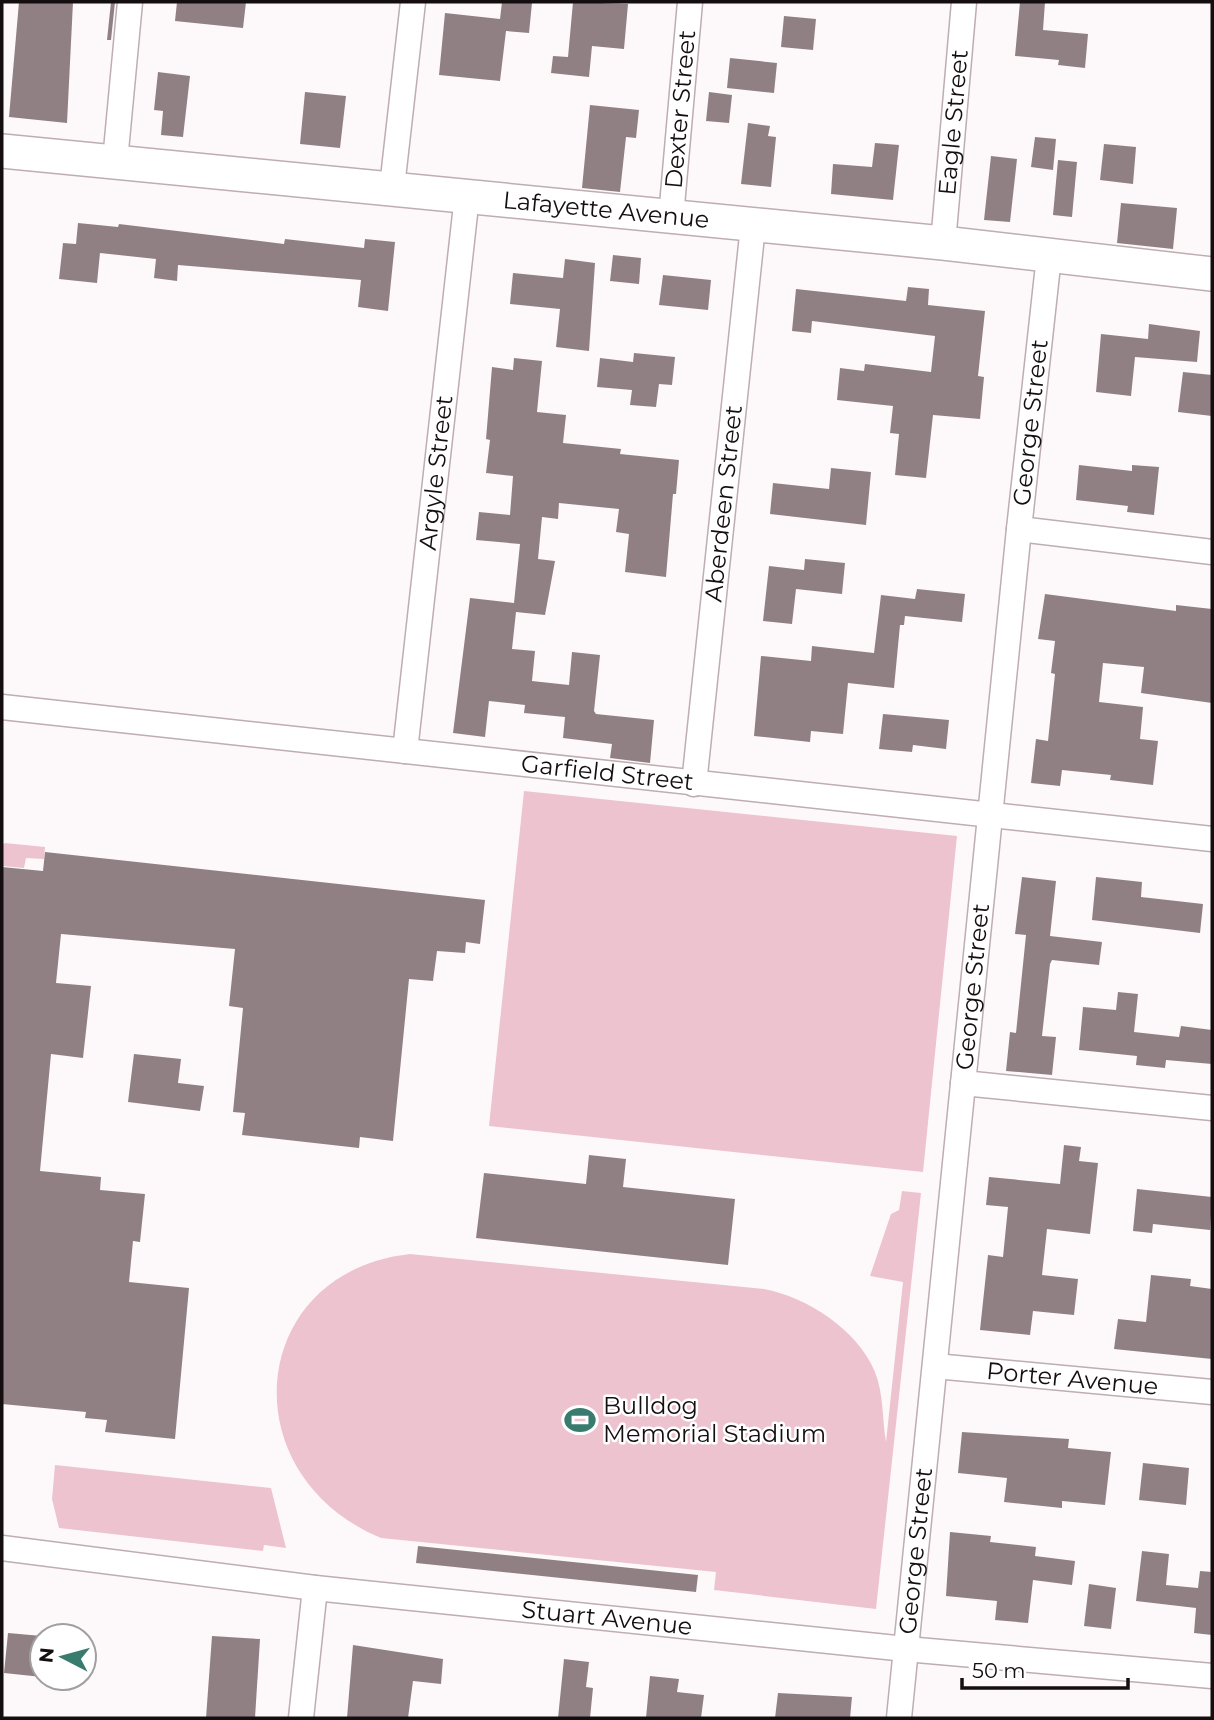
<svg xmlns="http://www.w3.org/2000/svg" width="1214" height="1720" viewBox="0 0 1214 1720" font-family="Montserrat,sans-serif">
  <rect width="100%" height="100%" fill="#fdf9fa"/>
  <g fill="#edc3cf">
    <path d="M524,791L957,836L923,1172L489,1126Z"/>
    <path d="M5,843L45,847L44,859L26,858L24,868L2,866V845Z"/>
    <path d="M902,1191L921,1193L876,1609L714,1590L716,1572L381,1538C229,1475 247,1272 410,1254L764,1289C807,1297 858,1330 875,1372C884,1395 882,1419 886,1442L903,1282L870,1276L891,1214L899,1210Z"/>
    <path d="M55,1465L271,1488L286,1548L264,1545L263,1551L59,1528L52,1499Z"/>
  </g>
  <g fill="#908084">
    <path d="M19,2H73L67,123L9,117Z"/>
    <path d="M111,2H115L111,40H107Z"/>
    <path d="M177,2H246L243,28L175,21Z"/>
    <path d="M502,2L532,3L529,33L506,31L500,81L439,75L445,13L500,19Z"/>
    <path d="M573,2L628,4L624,49L592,46L589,77L551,73L553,56L568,57Z"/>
    <path d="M1020,2H1045L1043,30L1088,34L1085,68L1058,65L1059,60L1015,56Z"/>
    <path d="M784,16L816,19L813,50L781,47Z"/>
    <path d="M730,58L777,63L774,93L727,88Z"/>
    <path d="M158,72L190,76L183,137L161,135L163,111L154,110Z"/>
    <path d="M305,92L346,96L340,148L300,144Z"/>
    <path d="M709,92L732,95L729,123L706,121Z"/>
    <path d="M590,105L639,110L636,138L626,137L620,192L582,188Z"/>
    <path d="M748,123L770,126L768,136L776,137L771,187L741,184Z"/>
    <path d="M1035,137L1056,139L1053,170L1031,167Z"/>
    <path d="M875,143L899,145L893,200L831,194L833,164L872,167Z"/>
    <path d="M1104,144L1136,147L1133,184L1100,180Z"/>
    <path d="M991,156L1017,159L1010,222L984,220Z"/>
    <path d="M1058,160L1077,162L1072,217L1053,215Z"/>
    <path d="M1121,203L1177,208L1173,249L1117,243Z"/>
    <path d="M78,223L118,227L119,224L284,244L285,239L364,248L365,239L395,242L388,311L358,307L361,280L178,265L177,281L154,278L156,259L100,253L97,283L59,279L63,243L76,244Z"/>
    <path d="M613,255L641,258L639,284L610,281Z"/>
    <path d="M565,259L595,263L589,351L556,347L560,309L510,304L513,273L563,278Z"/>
    <path d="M663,275L711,280L708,310L659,305Z"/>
    <path d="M908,287L929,289L928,305L985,311L978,376L984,377L980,419L933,415L926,478L895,475L899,434L890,433L893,406L837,400L840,368L864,371L865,364L931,372L935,336L812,321L811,333L792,331L796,289L906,301Z"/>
    <path d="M1149,324L1200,331L1197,362L1135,357L1131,396L1096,392L1101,334L1148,339Z"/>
    <path d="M634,353L675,357L672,385L659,384L656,407L630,405L632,390L597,387L600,358L633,362Z"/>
    <path d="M514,358L542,361L537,412L566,415L563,443L621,449L620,454L679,460L676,494H673L666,577L625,572L629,534L616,532L619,509L559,503L558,519L542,517L538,559L555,561L545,615L516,612L512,649L535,651L532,681L569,685L572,652L600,655L594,711L596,714L654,720L650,763L610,758L612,744L563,738L565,717L524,713L525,705L489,701L485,737L453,733L470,598L514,603L520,544L476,540L479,512L510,515L513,476L486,473L490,440L486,439L492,367L513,370Z"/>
    <path d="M1183,372L1212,375V416L1178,412Z"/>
    <path d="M1079,465L1132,471V465L1159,467L1154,515L1127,512L1128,506L1076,500Z"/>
    <path d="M831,468L871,472L866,525L770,514L773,483L829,489Z"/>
    <path d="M805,559L845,563L842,594L796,589L792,624L763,621L769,566L804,570Z"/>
    <path d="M917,589L965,594L962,622L905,616L904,625H900L894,688L848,683L843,734L811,731L810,742L754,736L761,656L811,661L812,646L874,653L881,595L915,599Z"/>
    <path d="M1045,594L1176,611V605L1212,609V703L1141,693L1144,667L1103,663L1099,702L1143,707L1140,739L1158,741L1153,785L1110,780L1111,775L1062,770L1060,786L1031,783L1036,739L1048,741L1055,674L1051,673L1055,641L1038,639Z"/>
    <path d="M883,714L949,720L946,749L913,745L912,752L879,749Z"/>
    <path d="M45,852L485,900L480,944L466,942L465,953L437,951L433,981L409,979L393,1141L360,1137L359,1148L242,1135L245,1113L233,1112L243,1008L229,1006L235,949L61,934L56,983L91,986L83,1058L51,1054L40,1171L101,1177L100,1190L145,1194L140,1242L133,1241L129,1282L189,1288L175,1439L105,1432L107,1420L85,1418L86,1412L2,1404V867L43,871Z"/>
    <path d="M1022,877L1056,881L1050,936L1102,942L1099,965L1052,960L1050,964L1042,1036L1056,1037L1052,1075L1006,1071L1010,1032L1016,1033L1026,935L1015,934Z"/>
    <path d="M1096,877L1142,882L1141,897L1203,904L1200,933L1092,920Z"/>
    <path d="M1118,992L1138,994L1134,1032L1179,1037L1181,1026L1212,1030V1064L1166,1060L1165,1068L1136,1065L1137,1056L1079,1050L1083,1007L1116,1010Z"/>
    <path d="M134,1054L181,1059L178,1083L204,1086L200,1111L128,1102Z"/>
    <path d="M1064,1145L1081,1147L1079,1161L1098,1163L1090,1234L1047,1229L1042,1275L1078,1279L1074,1315L1033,1311L1030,1335L980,1330L988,1255L1003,1257L1008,1207L986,1205L989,1177L1060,1184Z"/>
    <path d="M589,1155L626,1159L623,1187L735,1199L728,1265L476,1238L484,1173L586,1184Z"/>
    <path d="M1137,1189L1212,1197L1210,1230L1153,1224L1152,1233L1133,1231Z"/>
    <path d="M1151,1275L1191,1279L1190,1286L1212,1289V1359L1114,1349L1118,1319L1146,1322Z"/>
    <path d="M962,1432L1069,1439L1068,1448L1111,1452L1105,1505L1062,1501V1508L1004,1502L1007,1478L958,1473Z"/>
    <path d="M1143,1463L1189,1468L1186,1505L1139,1500Z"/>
    <path d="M950,1532L991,1536L990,1542L1036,1547L1035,1556L1075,1561L1072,1585L1033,1580L1028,1623L995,1620L997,1601L946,1596Z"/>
    <path d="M418,1546L698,1575L696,1592L416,1563Z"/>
    <path d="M1142,1551L1169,1554L1166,1585L1198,1588L1200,1571L1212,1572V1635L1194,1633L1196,1608L1136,1601Z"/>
    <path d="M1089,1584L1116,1588L1111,1629L1084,1626Z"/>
    <path d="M8,1633L42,1636V1677L4,1673Z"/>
    <path d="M212,1636L260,1639L255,1718H206Z"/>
    <path d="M353,1645L443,1659L441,1684L413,1681L408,1718H347Z"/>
    <path d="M564,1659L589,1662L586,1687L593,1688L590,1718H558Z"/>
    <path d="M650,1676L679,1679L677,1692L704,1695L701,1718H646Z"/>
    <path d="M778,1693L852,1697L850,1718H775Z"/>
  </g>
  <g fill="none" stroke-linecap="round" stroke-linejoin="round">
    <g stroke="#beadb1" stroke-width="27">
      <g id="street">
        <path d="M115,161L130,2"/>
        <path d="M392,187L413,2"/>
        <path id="s1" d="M671,217L690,2"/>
        <path id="s2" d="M943,243L964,2"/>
        <path d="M1019,529L1212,552"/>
        <path id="s3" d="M2,707L1212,839"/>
        <path id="s4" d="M405,751L467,196"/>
        <path id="s5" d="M694,784L753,226"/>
        <path d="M963,1083L1212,1108"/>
        <path id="s6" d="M935,1366L1212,1392"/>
        <path id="s7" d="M2,1548L315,1588L906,1649L1212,1676"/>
        <path d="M301,1718L315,1588"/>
        <path id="s8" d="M899,1718L1019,529L1049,256"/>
      </g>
    </g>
    <g stroke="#beadb1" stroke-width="36">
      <g id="secondary">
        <path id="s9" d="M2,151L943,243L1212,274"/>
      </g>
    </g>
    <use href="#street" stroke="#fff" stroke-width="24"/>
    <use href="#secondary" stroke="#fff" stroke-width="33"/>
  </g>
  <defs>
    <g id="stadium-bare" transform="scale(2.415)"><path d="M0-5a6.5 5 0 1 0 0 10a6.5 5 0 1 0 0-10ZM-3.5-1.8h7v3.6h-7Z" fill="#397c6f" stroke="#fff" stroke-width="2.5" paint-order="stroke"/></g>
  </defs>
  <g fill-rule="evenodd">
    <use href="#stadium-bare" x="580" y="1420"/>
  </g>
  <g text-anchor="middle" stroke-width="5" stroke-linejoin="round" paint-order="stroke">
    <g font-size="24" fill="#140e10" stroke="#fff">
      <text dy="8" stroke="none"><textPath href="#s1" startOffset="108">Dexter Street</textPath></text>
      <text dy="8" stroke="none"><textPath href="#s2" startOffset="121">Eagle Street</textPath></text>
      <text dy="8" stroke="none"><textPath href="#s9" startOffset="607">Lafayette Avenue</textPath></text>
      <text dy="8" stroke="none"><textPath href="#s8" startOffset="1302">George Street</textPath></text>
      <text dy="8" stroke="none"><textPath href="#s4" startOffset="280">Argyle Street</textPath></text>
      <text dy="8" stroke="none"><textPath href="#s5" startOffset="282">Aberdeen Street</textPath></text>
      <text dy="8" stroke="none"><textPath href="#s3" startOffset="609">Garfield Street</textPath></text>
      <text dy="8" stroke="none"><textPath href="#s8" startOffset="735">George Street</textPath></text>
      <text dy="8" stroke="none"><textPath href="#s6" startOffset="138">Porter Avenue</textPath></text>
      <text dy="8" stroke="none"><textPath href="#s8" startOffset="168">George Street</textPath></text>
      <text dy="8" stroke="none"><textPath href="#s7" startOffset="609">Stuart Avenue</textPath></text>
    </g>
    <g font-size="24" fill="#140e10" stroke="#fff" text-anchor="start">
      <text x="603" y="1414">Bulldog<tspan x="603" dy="28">Memorial Stadium</tspan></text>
    </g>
  </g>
  <rect width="1214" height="1720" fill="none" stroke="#140e10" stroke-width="7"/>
  <g transform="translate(63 1657) rotate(276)"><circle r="33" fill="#ffffff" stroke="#a19f9f" stroke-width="2"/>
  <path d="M0-5L12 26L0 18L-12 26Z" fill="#397c6f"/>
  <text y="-10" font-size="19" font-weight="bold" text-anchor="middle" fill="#140e10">N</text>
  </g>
  <path d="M962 1678v10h166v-10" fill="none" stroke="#140e10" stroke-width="3.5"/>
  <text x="972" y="1678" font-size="21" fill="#140e10" stroke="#ffffff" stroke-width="5" paint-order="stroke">50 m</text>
</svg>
